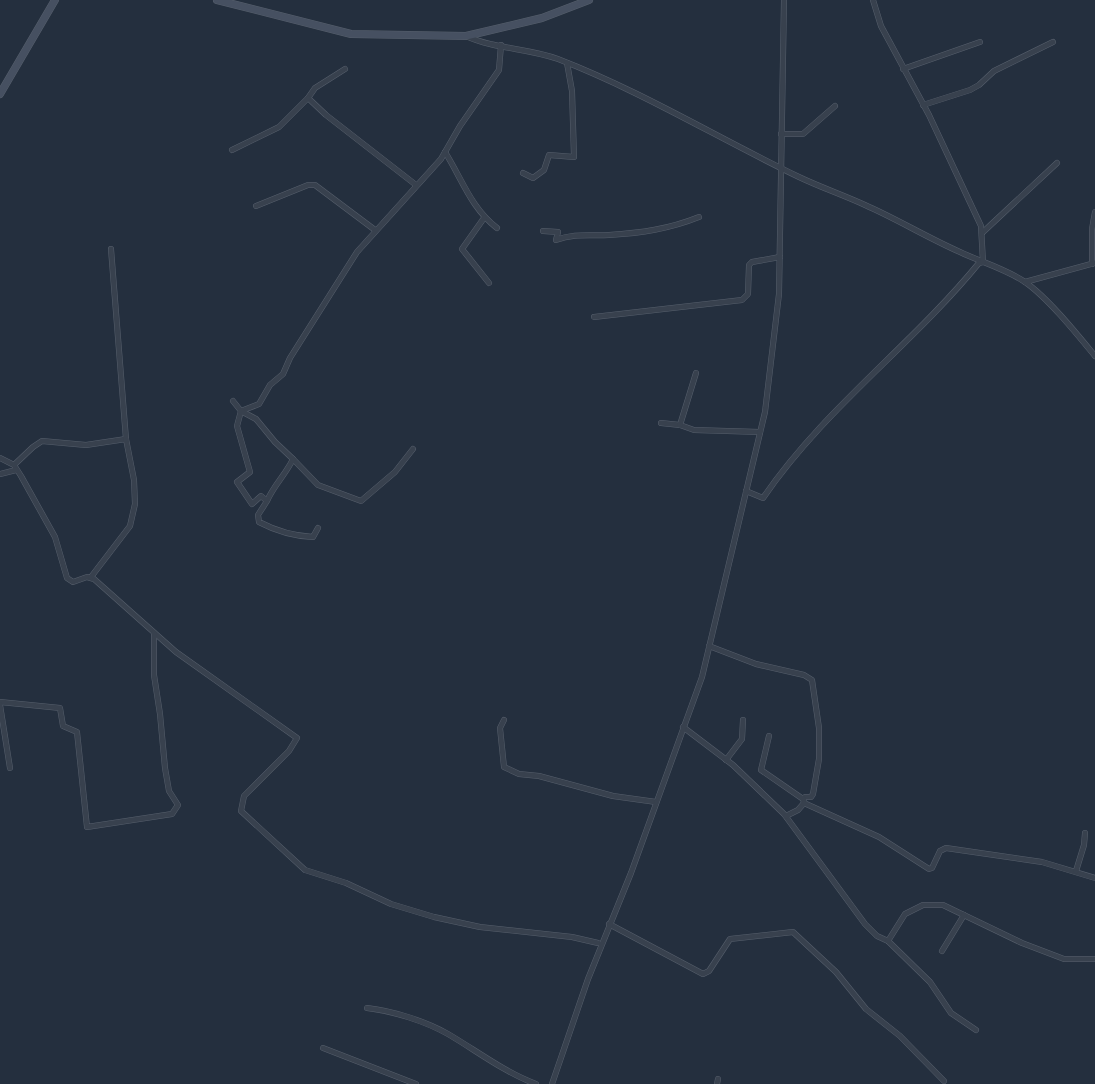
<svg xmlns="http://www.w3.org/2000/svg" width="1095" height="1084" viewBox="0 0 1095 1084" font-family="Quicksand,sans-serif">
  <rect width="100%" height="100%" fill="#242f3e"/>
  <g fill="none" stroke-linecap="round" stroke-linejoin="round">
    <g stroke="#565f6c" stroke-width="6">
      <g id="street">
        <path d="M466,36C494,49 528,48 558,59C641,91 718,138 799,177C820,187 843,195 865,205C897,219 928,238 960,252C981,262 1006,269 1025,282C1048,298 1077,334 1095,356"/>
        <path d="M345,69L315,88L308,98L326,115L416,185"/>
        <path d="M903,69L980,42"/>
        <path d="M923,105L970,90L979,85L994,71L1053,42"/>
        <path d="M781,134H803L835,106"/>
        <path d="M232,150L279,127L308,98"/>
        <path d="M445,152C462,179 471,208 497,228"/>
        <path d="M523,173L533,178L544,170L549,155L574,157L572,91L567,63"/>
        <path d="M256,206L308,185H315L375,230"/>
        <path d="M484,218L462,249L489,283"/>
        <path d="M543,231L558,232L556,240C574,233 590,236 609,235C641,233 669,229 699,217"/>
        <path d="M982,233L1057,163"/>
        <path d="M1092,264V229L1095,212"/>
        <path d="M1025,282L1095,263"/>
        <path d="M594,317L742,300L748,294L749,265L752,262L780,257"/>
        <path d="M233,401L241,411L259,404L270,385L283,374L290,358L357,252L441,159L460,126L499,70L501,45"/>
        <path d="M661,423L680,425L694,430L760,432"/>
        <path d="M680,425L696,373"/>
        <path d="M0,458L14,465L21,476L55,537L67,578L73,582L87,577L94,579L176,652L297,738L289,751L244,796L241,811L305,870L346,883L391,904L434,917L480,927L572,937L598,943"/>
        <path d="M293,459L318,485L361,501L395,472L413,449"/>
        <path d="M14,465L33,447L42,441L86,445L126,439"/>
        <path d="M0,474L16,470"/>
        <path d="M746,491L763,498C823,410 911,346 979,263L983,262L981,226L929,115L881,26L873,0"/>
        <path d="M267,501C274,485 286,474 293,459L275,442L256,419L241,411L237,426L250,472L237,482L252,504L261,496L267,501L258,515L259,522C276,531 293,536 313,537L318,528"/>
        <path d="M91,577L130,526L135,504L134,480L126,439L111,249"/>
        <path d="M709,646L756,664L804,675L812,680L819,728V759L813,794L811,797H805L803,799"/>
        <path d="M0,702L60,708L63,726L77,732L87,827L172,814L178,805L169,791L165,768L160,714L154,675V633"/>
        <path d="M0,705L10,768"/>
        <path d="M504,720L500,728L504,767L519,774L539,776L613,796L656,802"/>
        <path d="M683,727L733,765L784,814L865,924L877,936L888,941L930,982L951,1013L976,1030"/>
        <path d="M769,736L761,770L803,799L804,802"/>
        <path d="M726,760L742,739L743,720"/>
        <path d="M786,816L798,810L804,803L879,837L929,869L932,868L940,851L946,848L1042,862L1095,878"/>
        <path d="M1076,871L1084,845L1085,833"/>
        <path d="M609,924L703,974L709,971L730,939L793,932L836,972L866,1009L900,1036L944,1081"/>
        <path d="M888,941L905,914L923,905H943L1022,943L1064,959H1095"/>
        <path d="M942,951L964,915"/>
        <path d="M367,1008C393,1011 425,1021 448,1034C477,1051 504,1072 536,1084"/>
        <path d="M323,1048L416,1084"/>
        <path d="M552,1084L588,979L631,873L702,677L765,412L779,294L784,0"/>
        <path d="M717,1084L718,1079"/>
      </g>
    </g>
    <g stroke="#565f6c" stroke-width="8">
      <g id="secondary">
        <path d="M217,0L351,34L466,36L542,18L589,0"/>
        <path d="M0,94L55,0"/>
      </g>
    </g>
    <use href="#street" stroke="#38414e" stroke-width="5"/>
    <use href="#secondary" stroke="#465061" stroke-width="7"/>
  </g>
</svg>
